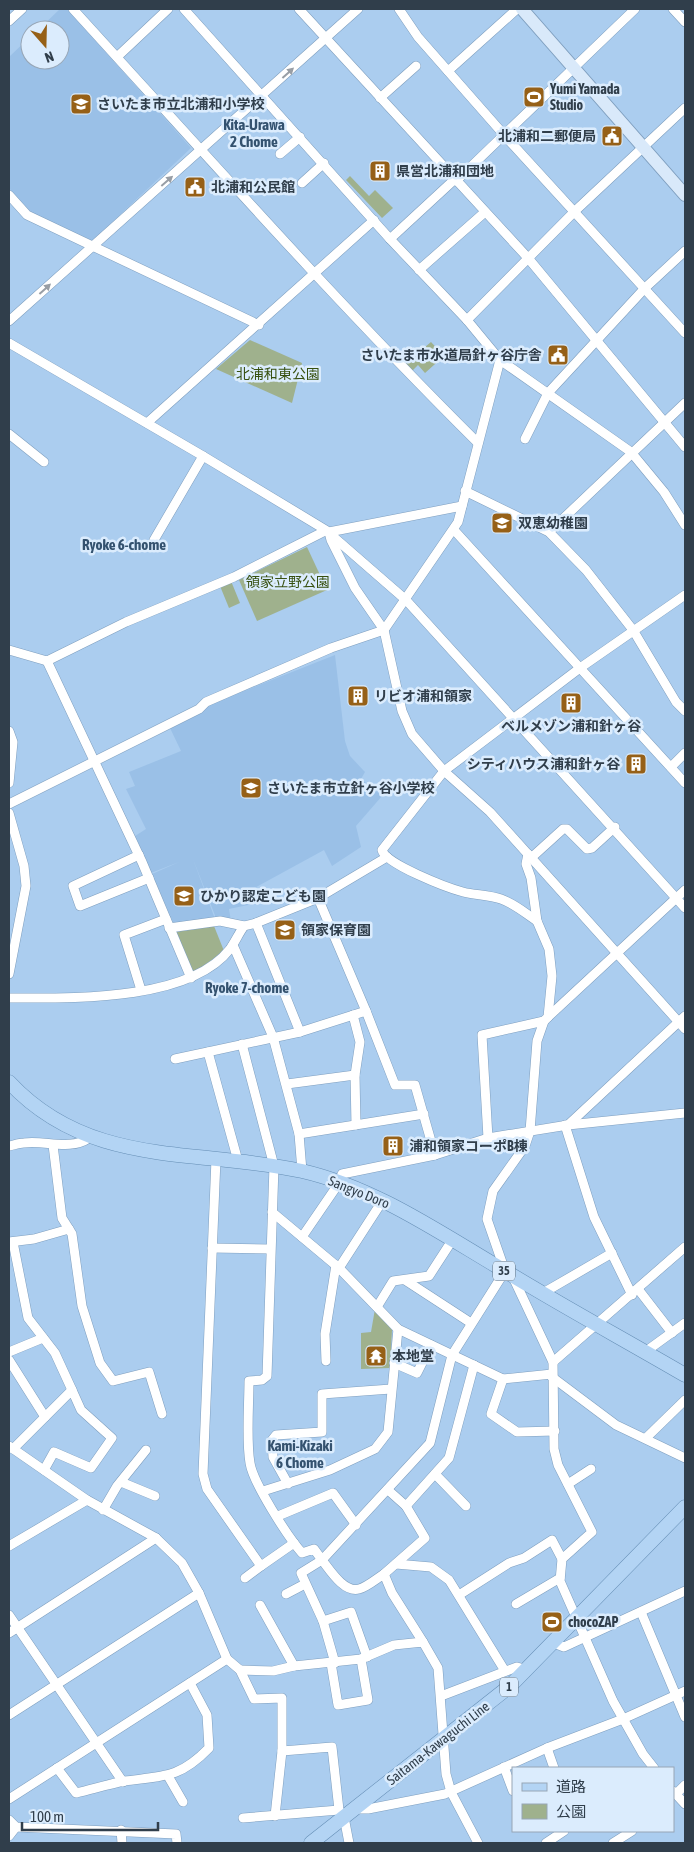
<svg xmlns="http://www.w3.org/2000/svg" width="694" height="1852" viewBox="0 0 694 1852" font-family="'Asap Condensed','Noto Sans JP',sans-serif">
  <rect width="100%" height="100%" fill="#abcdef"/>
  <g fill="#9ac0e7">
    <path d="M60,9H67L191,148L91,242L30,212L9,188V57L30,37V60H60V30H38Z"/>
    <path d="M335,655L345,741L350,756L365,772L361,779L382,796L356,826L361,847L332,866L324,850L251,890L245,896L248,905L229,909L231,921L216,918L193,859L215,919L176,924L173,922L152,874L179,862L151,873L135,836L146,829L126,789L135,786L129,772L181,751L170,728L211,704Z"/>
  </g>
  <g fill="#9fb18d">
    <path d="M350,176L369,196L375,190L393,208L382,218L346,180Z"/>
    <path d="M250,340L302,363L292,403L216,369Z"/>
    <path d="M431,342L444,356L425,373L418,365L412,371L405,364Z"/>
    <path d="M307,547L327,590L257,621L239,580Z"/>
    <path d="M231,581L240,603L229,608L220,586Z"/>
    <path d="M214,926L224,951L195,972L190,970L175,932Z"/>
    <path d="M375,1309L392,1330L390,1368L361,1369V1333L371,1332Z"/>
  </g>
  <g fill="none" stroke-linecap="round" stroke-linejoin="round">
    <g stroke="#7f9fbf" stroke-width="10">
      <g id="minor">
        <path d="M73,9C207,156 337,303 478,443"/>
        <path d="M184,9L390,239L467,320L500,360L631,452L664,492L685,525"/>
        <path d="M299,9L528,258L685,447"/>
        <path d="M399,9L418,37L505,136L685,333"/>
        <path d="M673,9L685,22"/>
        <path d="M9,21L22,9"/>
        <path d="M117,57L168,9"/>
        <path d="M448,71L517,9"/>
        <path d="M380,98L416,66"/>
        <path d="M280,154L300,137"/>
        <path d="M456,181L635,9"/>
        <path d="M302,183L324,163"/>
        <path d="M9,195L27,215L259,325"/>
        <path d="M390,239L455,179"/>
        <path d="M419,270L485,212"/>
        <path d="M467,320L575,211L685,108"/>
        <path d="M9,321L358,9"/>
        <path d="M9,343L203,456L329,532L462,506"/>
        <path d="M147,423L374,220"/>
        <path d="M9,434L44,462"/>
        <path d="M525,439L548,393L645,288L685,251"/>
        <path d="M465,491L549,532L586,570L633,630L676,702L685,711"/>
        <path d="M454,530L685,783"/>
        <path d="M329,532L331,540L355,588L384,630L402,711L412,734L444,771L490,812L685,1029"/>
        <path d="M549,532L685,403"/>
        <path d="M329,533L406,600L685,908"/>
        <path d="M154,540L203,456"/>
        <path d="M9,650L47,661L126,622L234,577L325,531"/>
        <path d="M47,661L142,862L191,978"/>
        <path d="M9,731L13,742L9,783"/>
        <path d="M671,767L685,753"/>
        <path d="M9,804L199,709L206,702L331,648L384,630L458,522L500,360"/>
        <path d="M9,813L24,866L26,886L9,974"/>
        <path d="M139,855L73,886L80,906L149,878"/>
        <path d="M531,858L563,829H567L587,849L592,848L615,827"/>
        <path d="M318,898L366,1011L395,1085H415L435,1155"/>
        <path d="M537,921C525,913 515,904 501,899C489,895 475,895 463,892C448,888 385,864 382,850L444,771L580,668L685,595"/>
        <path d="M256,923L300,1032"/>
        <path d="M169,928L220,921L244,926L256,923L318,898L387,857"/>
        <path d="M233,945L273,1037L299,1134L302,1171"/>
        <path d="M141,990L124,935L166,919"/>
        <path d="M9,998C69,998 189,1002 230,949C235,942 239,933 244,926"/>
        <path d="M353,1015L360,1042L355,1075L356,1125"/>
        <path d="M548,1017L685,890"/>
        <path d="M242,1044L274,1166L267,1376L262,1380L249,1381C249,1405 246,1440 250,1463C253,1483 288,1537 302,1553L314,1549L322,1560L430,1443L452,1355L505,1271L487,1219L493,1191L525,1146L530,1131L537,1041L544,1021L548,1017L552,976L549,949L537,921L531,878L526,864L528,854"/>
        <path d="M208,1052L238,1161"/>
        <path d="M175,1059L300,1032L366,1011"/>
        <path d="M287,1084L355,1075"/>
        <path d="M565,1125L594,1217L632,1295"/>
        <path d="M568,1125L685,1016"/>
        <path d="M299,1134L424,1114"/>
        <path d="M488,1138L482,1035L544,1021"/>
        <path d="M53,1145L62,1218L72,1234L82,1306L100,1363L113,1381L149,1372L162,1414"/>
        <path d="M9,1146C14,1145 19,1143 24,1143C45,1140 70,1151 89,1138"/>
        <path d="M216,1159L203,1474L207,1489L261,1566L294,1543"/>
        <path d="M272,1212L339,1268L398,1329L503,1379L552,1374"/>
        <path d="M302,1237L339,1183L342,1174L435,1155L488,1138L568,1125L685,1113"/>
        <path d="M9,1242L34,1239L69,1229"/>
        <path d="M13,1242L28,1318L55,1353L72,1390"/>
        <path d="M212,1248L270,1249"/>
        <path d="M339,1268L383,1200"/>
        <path d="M513,1277L553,1362L554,1449L558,1465L592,1532L562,1559L560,1581L613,1701L643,1754L654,1768"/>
        <path d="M405,1280L471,1323"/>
        <path d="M638,1289L672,1333"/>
        <path d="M543,1293L612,1253"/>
        <path d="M377,1307L393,1281L429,1276L453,1239"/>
        <path d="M9,1352L43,1338"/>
        <path d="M645,1352L685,1323"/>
        <path d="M9,1360L45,1417"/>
        <path d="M326,1361L325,1334L336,1265"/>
        <path d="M553,1362L685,1247"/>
        <path d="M394,1363L417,1373L431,1345"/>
        <path d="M552,1377L616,1425L685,1458"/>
        <path d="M503,1379L491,1414L517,1432L555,1431"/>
        <path d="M646,1438L685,1400"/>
        <path d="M9,1446L87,1500L156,1538L182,1563L199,1593L227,1659L240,1670L254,1699L282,1698V1751L275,1816"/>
        <path d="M13,1449L72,1390L81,1410L112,1438L91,1468L54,1452L44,1470"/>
        <path d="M435,1474L466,1506"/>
        <path d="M121,1482L155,1496"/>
        <path d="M288,1484L273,1457L272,1440L276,1435L322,1432V1394L391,1389"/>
        <path d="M568,1484L591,1469"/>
        <path d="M263,1491L330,1470L375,1449L388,1432L398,1329"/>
        <path d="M406,1506L449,1458L474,1365"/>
        <path d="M103,1510L117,1486L146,1450"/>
        <path d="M278,1516L333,1493L356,1525"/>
        <path d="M9,1546L87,1500"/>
        <path d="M396,1564L431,1567L449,1580L505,1671"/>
        <path d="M384,1574L425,1538L406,1506L388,1490"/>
        <path d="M245,1578L261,1566"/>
        <path d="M286,1594L305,1584"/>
        <path d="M459,1595L509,1563L524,1558L552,1540L562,1559"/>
        <path d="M516,1604L560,1578"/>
        <path d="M260,1605L294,1666"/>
        <path d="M641,1612L685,1717"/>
        <path d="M9,1615L123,1782"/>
        <path d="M323,1621L351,1612L367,1657"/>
        <path d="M9,1633L156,1538"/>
        <path d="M554,1643L564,1647L685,1591"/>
        <path d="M331,1663L338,1705L368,1700L361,1659"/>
        <path d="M335,1663L323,1621L301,1573L322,1560C330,1570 344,1593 359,1589C367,1587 376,1579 384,1574L392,1593L423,1642"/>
        <path d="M240,1670L273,1671L294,1666L361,1659L394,1645L423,1642L438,1668L446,1774L451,1792L478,1843"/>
        <path d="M441,1696L517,1667L528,1670"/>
        <path d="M9,1715L199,1593"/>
        <path d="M547,1748L554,1768"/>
        <path d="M282,1751L332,1747L339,1810L344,1817L349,1843"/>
        <path d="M504,1767L513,1791"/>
        <path d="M57,1768L76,1793C93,1789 109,1784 125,1781C164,1776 180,1778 209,1748L207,1715L190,1683"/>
        <path d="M168,1776L183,1802"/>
        <path d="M673,1791L685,1804"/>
        <path d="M676,1794L685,1785"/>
        <path d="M9,1799L227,1659"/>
        <path d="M357,1809H368L445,1794L547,1748L623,1719L685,1691"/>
        <path d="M243,1818L339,1810"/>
        <path d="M9,1820L16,1827L176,1834L177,1843"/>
        <path d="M121,1830L122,1843"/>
        <path d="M9,1836L16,1827"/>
        <path d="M546,1843L564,1831"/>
        <path d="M613,1843L632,1831"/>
      </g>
    </g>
    <g stroke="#7f9fbf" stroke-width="14">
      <path id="secondary" d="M522,9L685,195"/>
    </g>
    <g stroke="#648db4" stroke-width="15">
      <g id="primary">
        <path d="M9,1082C90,1169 197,1148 302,1171C376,1188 440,1233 505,1271C564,1307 625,1340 685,1375"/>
        <path d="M311,1843L510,1686L685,1507"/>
      </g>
    </g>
    <use href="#minor" stroke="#fff" stroke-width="9"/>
    <use href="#secondary" stroke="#d9e9fa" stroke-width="12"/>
    <use href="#primary" stroke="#b3d4f4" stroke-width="14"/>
  </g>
  <defs><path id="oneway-solid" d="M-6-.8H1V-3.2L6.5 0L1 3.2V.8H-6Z" transform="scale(1.25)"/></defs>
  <g fill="#989ea5">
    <use href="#oneway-solid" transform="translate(288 73) rotate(-42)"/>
    <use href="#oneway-solid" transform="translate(167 181) rotate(-41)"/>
    <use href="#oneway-solid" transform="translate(45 289) rotate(-42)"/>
  </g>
  <defs>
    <g id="stadium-square" transform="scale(1.125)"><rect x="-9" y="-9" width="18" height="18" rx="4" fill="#966017" stroke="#dbecfd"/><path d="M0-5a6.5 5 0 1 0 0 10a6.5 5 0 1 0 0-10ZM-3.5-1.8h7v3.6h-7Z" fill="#fff"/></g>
    <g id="school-square" transform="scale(1.125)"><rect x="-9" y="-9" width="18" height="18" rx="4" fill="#966017" stroke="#dbecfd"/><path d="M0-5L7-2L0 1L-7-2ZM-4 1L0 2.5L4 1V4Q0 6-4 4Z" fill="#fff"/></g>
    <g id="civic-square" transform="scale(1.125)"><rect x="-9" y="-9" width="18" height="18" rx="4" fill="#966017" stroke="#dbecfd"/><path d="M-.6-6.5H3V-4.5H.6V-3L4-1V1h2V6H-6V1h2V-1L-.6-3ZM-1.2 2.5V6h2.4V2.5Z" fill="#fff"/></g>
    <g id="building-square" transform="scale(1.125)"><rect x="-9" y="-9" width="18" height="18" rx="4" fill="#966017" stroke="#dbecfd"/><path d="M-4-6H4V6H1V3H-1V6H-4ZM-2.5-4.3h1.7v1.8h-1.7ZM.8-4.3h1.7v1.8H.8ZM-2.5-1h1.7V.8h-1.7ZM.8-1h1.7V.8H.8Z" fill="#fff"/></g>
    <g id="temple-square" transform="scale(1.125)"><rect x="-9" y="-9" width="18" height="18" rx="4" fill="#966017" stroke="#dbecfd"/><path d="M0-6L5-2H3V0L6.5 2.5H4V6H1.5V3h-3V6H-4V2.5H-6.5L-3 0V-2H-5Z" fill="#fff"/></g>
  </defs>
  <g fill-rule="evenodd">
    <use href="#stadium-square" x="534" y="97"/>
    <use href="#school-square" x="81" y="104"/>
    <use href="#civic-square" x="612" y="136"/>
    <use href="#building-square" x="380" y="171"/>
    <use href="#civic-square" x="195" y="187"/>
    <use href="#civic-square" x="558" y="355"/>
    <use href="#school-square" x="502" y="523"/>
    <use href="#building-square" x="358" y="696"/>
    <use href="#building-square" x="571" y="703"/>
    <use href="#building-square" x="636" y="764"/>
    <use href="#school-square" x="251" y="788"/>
    <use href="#school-square" x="184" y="896"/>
    <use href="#school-square" x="285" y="930"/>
    <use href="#building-square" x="393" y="1146"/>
    <use href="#temple-square" x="376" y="1356"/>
    <use href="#stadium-square" x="552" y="1622"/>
  </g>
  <g text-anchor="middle" stroke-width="5" stroke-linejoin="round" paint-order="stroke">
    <g fill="#dbecfd" stroke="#637280" stroke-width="1">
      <rect x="493" y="1261.5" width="22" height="19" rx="4"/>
      <rect x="500" y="1677.5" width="18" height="19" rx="4"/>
    </g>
    <g font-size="12" font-weight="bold" fill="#303e4b">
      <text x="504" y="1275">35</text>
      <text x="509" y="1691">1</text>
    </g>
    <g font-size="14" font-weight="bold" fill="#303e4b" stroke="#dbecfd" text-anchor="start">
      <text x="550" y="94">Yumi Yamada<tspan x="550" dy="16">Studio</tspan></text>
      <text x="97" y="109">さいたま市立北浦和小学校</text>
      <text x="596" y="141" text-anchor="end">北浦和二郵便局</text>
      <text x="396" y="176">県営北浦和団地</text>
      <text x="211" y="192">北浦和公民館</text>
      <text x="542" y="360" text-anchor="end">さいたま市水道局針ヶ谷庁舎</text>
      <text x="518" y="528">双恵幼稚園</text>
      <text x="374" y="701">リビオ浦和領家</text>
      <text x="571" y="731" text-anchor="middle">ベルメゾン浦和針ヶ谷</text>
      <text x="620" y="769" text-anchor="end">シティハウス浦和針ヶ谷</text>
      <text x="267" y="793">さいたま市立針ヶ谷小学校</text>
      <text x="200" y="901">ひかり認定こども園</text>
      <text x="301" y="935">領家保育園</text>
      <text x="409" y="1151">浦和領家コーポB棟</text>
      <text x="392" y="1361">本地堂</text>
      <text x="568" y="1627">chocoZAP</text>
    </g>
    <g font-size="14" fill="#375010" stroke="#dbecfd">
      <text x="278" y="379">北浦和東公園</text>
      <text x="288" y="587">領家立野公園</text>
    </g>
    <g font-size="14" fill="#303e4b" stroke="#dbecfd">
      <text transform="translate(359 1192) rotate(22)" y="5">Sangyo Doro</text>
      <text transform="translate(438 1743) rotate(-38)" y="5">Saitama-Kawaguchi Line</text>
    </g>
    <g font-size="15" font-weight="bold" fill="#34526f" stroke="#dbecfd">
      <text x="254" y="130">Kita-Urawa<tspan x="254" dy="17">2 Chome</tspan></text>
      <text x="124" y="550">Ryoke 6-chome</text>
      <text x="247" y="993">Ryoke 7-chome</text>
      <text x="300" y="1451">Kami-Kizaki<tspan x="300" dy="17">6 Chome</tspan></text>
    </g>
  </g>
  <rect width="694" height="1852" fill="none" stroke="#303e4b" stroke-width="20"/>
  <rect x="512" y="1767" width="162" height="65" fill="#dbecfd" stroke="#97a6b6"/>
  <rect x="522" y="1783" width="25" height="8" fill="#b3d4f4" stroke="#97a6b6"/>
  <text x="556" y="1792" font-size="15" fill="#303e4b">道路</text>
  <rect x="522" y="1804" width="25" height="15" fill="#9fb18d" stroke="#97a6b6"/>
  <text x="556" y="1817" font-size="15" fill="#303e4b">公園</text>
  <g transform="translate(45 45) rotate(160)"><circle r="24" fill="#dbecfd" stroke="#97a6b6"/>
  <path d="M0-4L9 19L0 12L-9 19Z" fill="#966017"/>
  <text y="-8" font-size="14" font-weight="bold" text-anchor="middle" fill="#303e4b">N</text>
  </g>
  <path d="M22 1822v8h136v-8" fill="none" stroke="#303e4b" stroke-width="2.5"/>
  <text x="30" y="1822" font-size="15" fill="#303e4b" stroke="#dbecfd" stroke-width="4" paint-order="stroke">100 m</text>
</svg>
